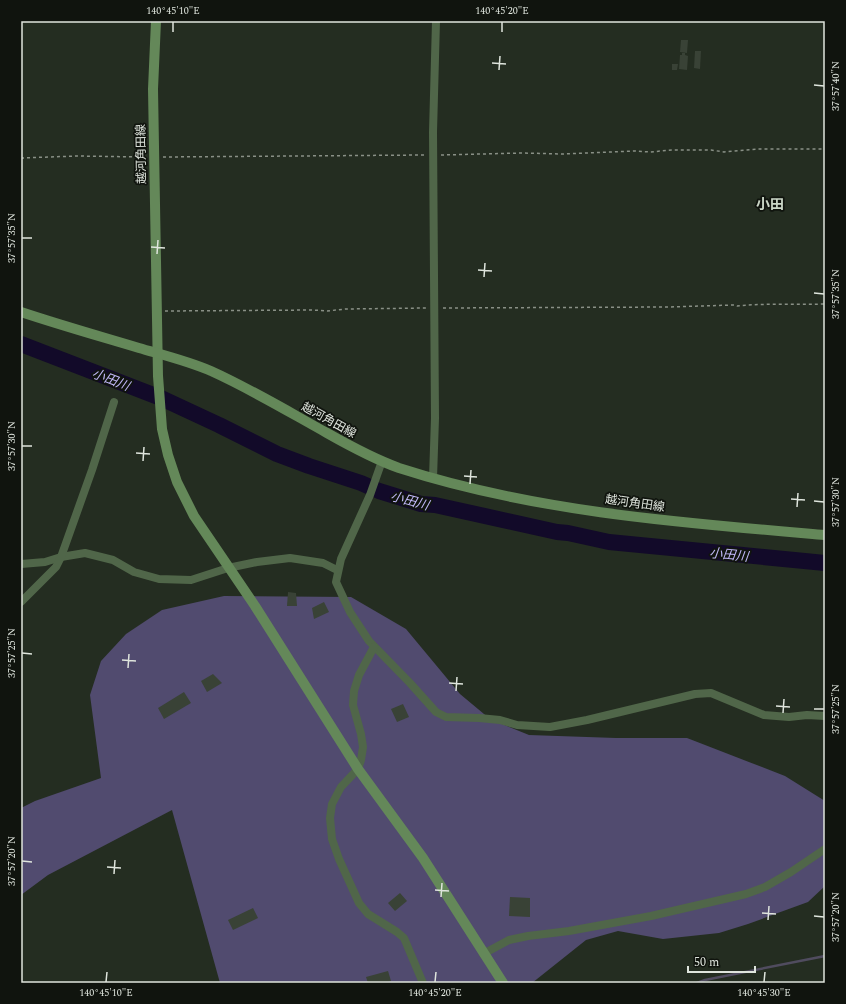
<svg xmlns="http://www.w3.org/2000/svg" width="846" height="1004" viewBox="0 0 846 1004" font-family="Spectral,'Noto Sans JP',serif">
  <rect width="100%" height="100%" fill="#242d21"/>
  <path fill="#514b6f" d="M224,596L351,597L406,629L460,694L490,719L529,735L616,738H687L785,776L825,801V886L808,902L748,924L719,933L663,939L618,931L586,940L532,983H220L172,810L48,875L21,895V808L35,801L101,778L90,695L101,661L126,634L162,610Z"/>
  <g fill="none" stroke-linecap="round" stroke-linejoin="round">
    <path stroke="#504c5f" stroke-width="2.5" d="M697,983L705,980L825,956"/>
    <path stroke="#120a29" stroke-width="16" d="M21,344L161,398L219,425L277,454L309,466L361,483L379,491L421,504L435,505L557,532L568,533L609,542L825,563"/>
  </g>
  <g fill="#394236">
    <path d="M681,40H688L687,53L680,52Z"/>
    <path d="M695,51H701L700,69L694,68Z"/>
    <path d="M682,53H685V55L688,56L687,70L679,69L680,55H682Z"/>
    <path d="M672,64H678L677,70H672Z"/>
    <path d="M288,592L296,593L297,606H287Z"/>
    <path d="M324,602L329,612L314,619L312,608Z"/>
    <path d="M213,674L222,683L207,692L201,681Z"/>
    <path d="M184,692L191,703L164,719L158,708Z"/>
    <path d="M403,704L409,717L397,722L391,709Z"/>
    <path d="M400,893L407,901L395,911L388,903Z"/>
    <path d="M510,897L530,898V917L509,916Z"/>
    <path d="M253,908L258,918L233,930L228,920Z"/>
    <path d="M388,971L391,981L384,983H368L366,977Z"/>
  </g>
  <g fill="none" stroke-linecap="round" stroke-linejoin="round">
    <g stroke="#899086" stroke-width="1.5" stroke-dasharray="3 3" stroke-linecap="butt">
      <path d="M441,155L522,153L563,154L634,151L650,152L672,150H711L724,152L758,149H825"/>
      <path d="M163,157L425,155"/>
      <path d="M21,158L77,156L145,157"/>
      <path d="M443,308L668,307L734,305L737,306C766,303 796,305 825,304"/>
      <path d="M165,311L313,310L327,311L346,309L426,308"/>
    </g>
    <g stroke="#506649" stroke-width="8">
      <path d="M382,461L370,495L341,559L336,582L350,612L369,641L410,683L436,712L446,717L479,718L500,720L517,725L550,727L587,720L695,694L711,693L764,715L789,717L807,715L825,716"/>
      <path d="M433,478L435,418L433,132L436,21"/>
      <path d="M21,564L45,562L61,557L85,553L113,560L134,572L159,579L191,580L228,568L257,562L290,558L323,563L337,570"/>
      <path d="M21,602L56,567L61,557L92,470L114,402"/>
      <path d="M374,647L359,675L354,691L353,705L361,734L363,747L361,760L358,769L341,787L332,804L330,818L332,839L339,859L359,903L368,914L397,932L404,938L423,983"/>
      <path d="M483,954L509,940L528,936L569,931L651,916L746,894L765,887L791,872L825,849"/>
    </g>
    <g stroke="#648859" stroke-width="10">
      <path d="M156,21L153,89L158,376L162,429L168,455L177,482L194,516L255,606L358,769L423,858L503,983"/>
      <path d="M21,312C60,325 99,336 139,348C163,355 188,361 211,371C251,389 289,412 327,433C350,446 374,459 399,468C535,512 683,523 825,535"/>
    </g>
  </g>
  <path fill="none" stroke="#dfe5dd" stroke-width="1.5" d="M173,32V22M502,32V22M492,63L506,64M499,70L500,56M814,85L824,86M22,238H32M151,247L165,248M157,254L158,240M478,270L492,271M484,277L485,263M814,293L824,294M22,446H32M136,453L150,454M143,461L144,447M464,476L477,477M470,484L471,470M791,499L805,500M814,501L824,502M797,507L798,493M22,653L32,654M122,660L136,661M128,668L129,654M449,683L463,684M456,691L457,677M776,706L790,707M814,709H824M783,713L784,699M22,861L32,862M107,867L121,868M114,874L115,860M435,890L449,891M441,897L442,883M762,913L776,914M814,916L824,917M768,920L769,906M106,982L107,972M435,982L436,972M764,982L765,972"/>
  <g text-anchor="middle" stroke-width="3.5" stroke-linejoin="round" paint-order="stroke">
    <g font-size="12" fill="#dfe5dd" stroke="#10140e">
      <text transform="translate(141 154) rotate(-91)" y="4">越河角田線</text>
      <text transform="translate(329 420) rotate(29)" y="4">越河角田線</text>
      <text transform="translate(635 503) rotate(8)" y="4">越河角田線</text>
    </g>
    <g font-size="13" font-style="italic" fill="#c0b7f7" stroke="#10140e">
      <text transform="translate(111 379) rotate(21)" y="5">小田川</text>
      <text transform="translate(410 500) rotate(15)" y="5">小田川</text>
      <text transform="translate(729 554) rotate(6)" y="5">小田川</text>
    </g>
    <g font-size="14" font-weight="bold" fill="#cbd7c7" stroke="#10140e">
      <text x="770" y="209">小田</text>
    </g>
  </g>
  <rect width="846" height="1004" fill="none" stroke="#10140e" stroke-width="44"/>
  <path d="M688 966v6h67v-6" fill="none" stroke="#dfe5dd" stroke-width="2"/>
  <text x="694" y="966" font-size="12" fill="#dfe5dd" stroke="#10140e" stroke-width="3" paint-order="stroke">50 m</text>
  <rect x="22" y="22" width="802" height="960" fill="none" stroke="#dfe5dd" stroke-width="1.5"/>
  <g font-size="10" text-anchor="middle" fill="#dfe5dd">
    <text x="173" y="14">140°45'10"E</text>
    <text x="502" y="14">140°45'20"E</text>
    <text transform="translate(835 86) rotate(-90)" y="4">37°57'40"N</text>
    <text transform="translate(11 238) rotate(-90)" y="4">37°57'35"N</text>
    <text transform="translate(835 294) rotate(-90)" y="4">37°57'35"N</text>
    <text transform="translate(11 446) rotate(-90)" y="4">37°57'30"N</text>
    <text transform="translate(835 502) rotate(-90)" y="4">37°57'30"N</text>
    <text transform="translate(11 653) rotate(-90)" y="4">37°57'25"N</text>
    <text transform="translate(835 709) rotate(-90)" y="4">37°57'25"N</text>
    <text transform="translate(11 861) rotate(-90)" y="4">37°57'20"N</text>
    <text transform="translate(835 917) rotate(-90)" y="4">37°57'20"N</text>
    <text x="106" y="996">140°45'10"E</text>
    <text x="435" y="996">140°45'20"E</text>
    <text x="764" y="996">140°45'30"E</text>
  </g>
</svg>
